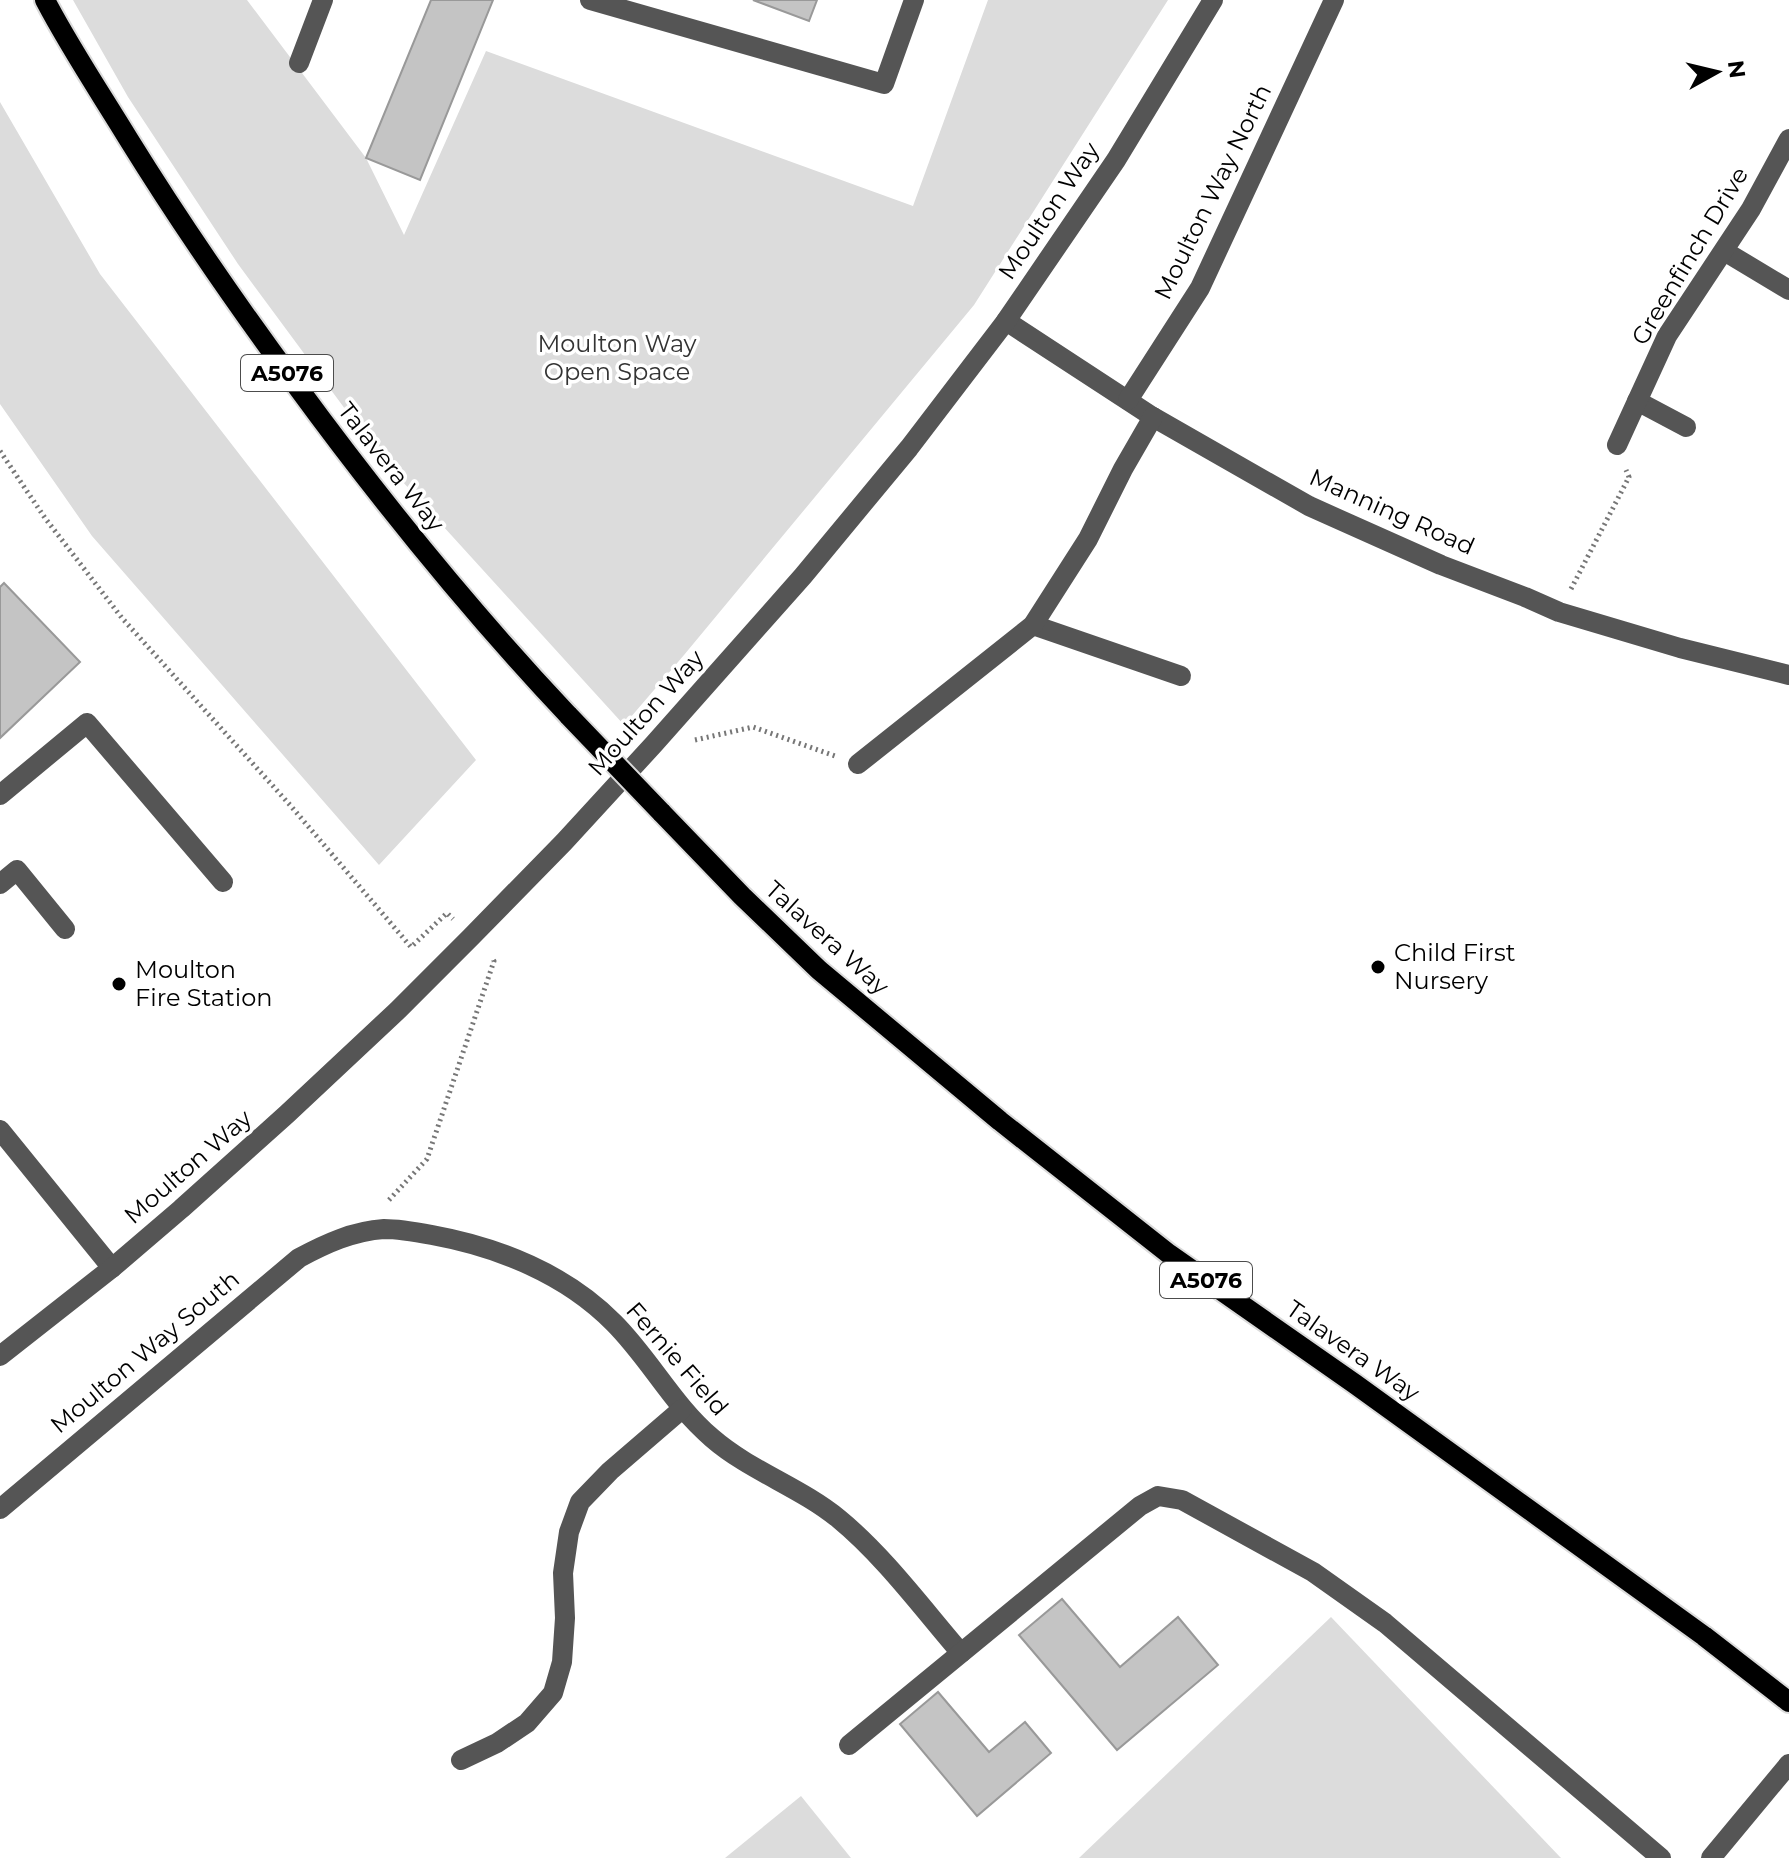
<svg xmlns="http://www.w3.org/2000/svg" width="1789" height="1858" viewBox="0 0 1789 1858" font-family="Montserrat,sans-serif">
  <rect width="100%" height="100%" fill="#fff"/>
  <g fill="#dcdcdc">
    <path d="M73,0H247L366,158L404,235L486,51L913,206L988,0H1168L974,305L684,655L624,725L382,459L238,264L128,97Z"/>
    <path d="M0,102L100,274L476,760L379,865L92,536L0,404Z"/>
    <path d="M1331,1617L1561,1858H1079Z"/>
    <path d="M801,1796L851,1858H725Z"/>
  </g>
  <g fill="#c4c4c4" stroke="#999" stroke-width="2">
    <path d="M431,0H493L420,180L366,158Z"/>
    <path d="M753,0H817L809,21Z"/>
    <path d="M4,583L80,662L0,738V587Z"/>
    <path d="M1062,1599L1120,1667L1178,1617L1218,1665L1117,1750L1019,1635Z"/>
    <path d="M938,1692L989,1752L1025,1722L1051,1753L977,1816L900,1724Z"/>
  </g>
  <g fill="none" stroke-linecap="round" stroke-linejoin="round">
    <g stroke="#dbdbdb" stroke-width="24">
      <g id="major">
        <path d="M45,0C70,48 101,94 129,140C181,224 237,305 296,385C381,501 470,611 569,716"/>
        <path d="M661,812L742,896L819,970L1000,1121L1169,1254L1355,1384L1704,1636L1789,1702"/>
      </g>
    </g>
    <g stroke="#777" stroke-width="5" stroke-dasharray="2 4" stroke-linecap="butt">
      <path d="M0,451L45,518L122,618L290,805L411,947L447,913L453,919"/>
      <path d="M1571,589L1629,477L1626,470"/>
      <path d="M695,740L753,727L835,756"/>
      <path d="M389,1200L427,1159L494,961L491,957"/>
    </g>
    <g stroke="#555" stroke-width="20">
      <path d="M590,0L884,84L914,0"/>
      <path d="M299,63L323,0"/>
      <path d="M1724,251L1789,290"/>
      <path d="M1006,321L1153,417L1309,506L1441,565L1525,597L1559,612L1680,648L1789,675"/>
      <path d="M1128,400L1200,288L1334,0"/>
      <path d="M1637,401L1686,427"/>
      <path d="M1617,445L1667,336L1751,209L1789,139"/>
      <path d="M1033,625L1181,676"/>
      <path d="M858,764L1033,625L1088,539L1123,469L1153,417"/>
      <path d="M0,795L87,723L223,882"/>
      <path d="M0,884L17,870L65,929"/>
      <path d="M0,1130L112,1268"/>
      <path d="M0,1356L112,1268L181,1209L287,1114L397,1011L471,937L564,842L654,744L803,576L909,448L1006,321L1116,160L1213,0"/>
      <path d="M0,1509L299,1258C325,1244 353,1231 384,1229C400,1229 416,1232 432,1235C498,1247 566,1274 614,1323C650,1359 673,1405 712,1438C750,1471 800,1487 839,1519C884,1556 923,1609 961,1653"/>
      <path d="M849,1745L1140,1506L1158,1496L1182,1500L1313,1572L1385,1623L1661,1858"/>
      <path d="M461,1760L497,1743L527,1723L553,1693L562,1662L565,1618L563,1573L569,1532L580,1502L610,1471L682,1409"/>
      <path d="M1711,1858L1789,1764"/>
    </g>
    <use href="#major" stroke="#000" stroke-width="20"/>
    <g stroke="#dbdbdb" stroke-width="24" stroke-linecap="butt">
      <path id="major-bridge" d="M569,716L661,812"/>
    </g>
    <use href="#major-bridge" stroke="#000" stroke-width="20"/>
  </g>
  <g fill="#000" stroke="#fff" stroke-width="3">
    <circle cx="1378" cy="967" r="8"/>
    <circle cx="119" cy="984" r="8"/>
  </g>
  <g text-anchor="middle" stroke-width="7" stroke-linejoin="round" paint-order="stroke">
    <g fill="#fff" stroke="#4c4c4c" stroke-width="2">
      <rect x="241" y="355" width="92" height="36" rx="6"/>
      <rect x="1160" y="1262" width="92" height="36" rx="6"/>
    </g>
    <g font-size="22" font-weight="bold" fill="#000">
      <text x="287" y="381">A5076</text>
      <text x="1206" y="1288">A5076</text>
    </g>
    <g font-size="24" fill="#000" stroke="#fff">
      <text transform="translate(1213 192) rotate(-64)" y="8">Moulton Way North</text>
      <text transform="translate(1049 211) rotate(-56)" y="8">Moulton Way</text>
      <text transform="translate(1690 256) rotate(-59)" y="8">Greenfinch Drive</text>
      <text transform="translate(391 467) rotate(52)" y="8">Talavera Way</text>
      <text transform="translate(1392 512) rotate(24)" y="8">Manning Road</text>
      <text transform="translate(646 713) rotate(-48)" y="8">Moulton Way</text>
      <text transform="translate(827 938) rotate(42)" y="8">Talavera Way</text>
      <text transform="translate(188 1167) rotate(-41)" y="8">Moulton Way</text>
      <text transform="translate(1353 1351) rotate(35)" y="8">Talavera Way</text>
      <text transform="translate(145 1352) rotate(-40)" y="8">Moulton Way South</text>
      <text transform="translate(677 1359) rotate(49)" y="8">Fernie Field</text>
    </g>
    <g font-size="24" fill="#333" stroke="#fff">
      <text x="617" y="352">Moulton Way<tspan x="617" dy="28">Open Space</tspan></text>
    </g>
    <g font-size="24" fill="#000" stroke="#fff" text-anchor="start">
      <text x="1394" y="961">Child First<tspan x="1394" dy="28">Nursery</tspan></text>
      <text x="135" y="978">Moulton<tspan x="135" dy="28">Fire Station</tspan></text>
    </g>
  </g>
  <g transform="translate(1717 72) rotate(82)" stroke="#ffffff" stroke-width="6" paint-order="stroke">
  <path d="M0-6L14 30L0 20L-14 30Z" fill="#000000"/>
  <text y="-12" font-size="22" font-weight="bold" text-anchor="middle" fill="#000000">N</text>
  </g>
</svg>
